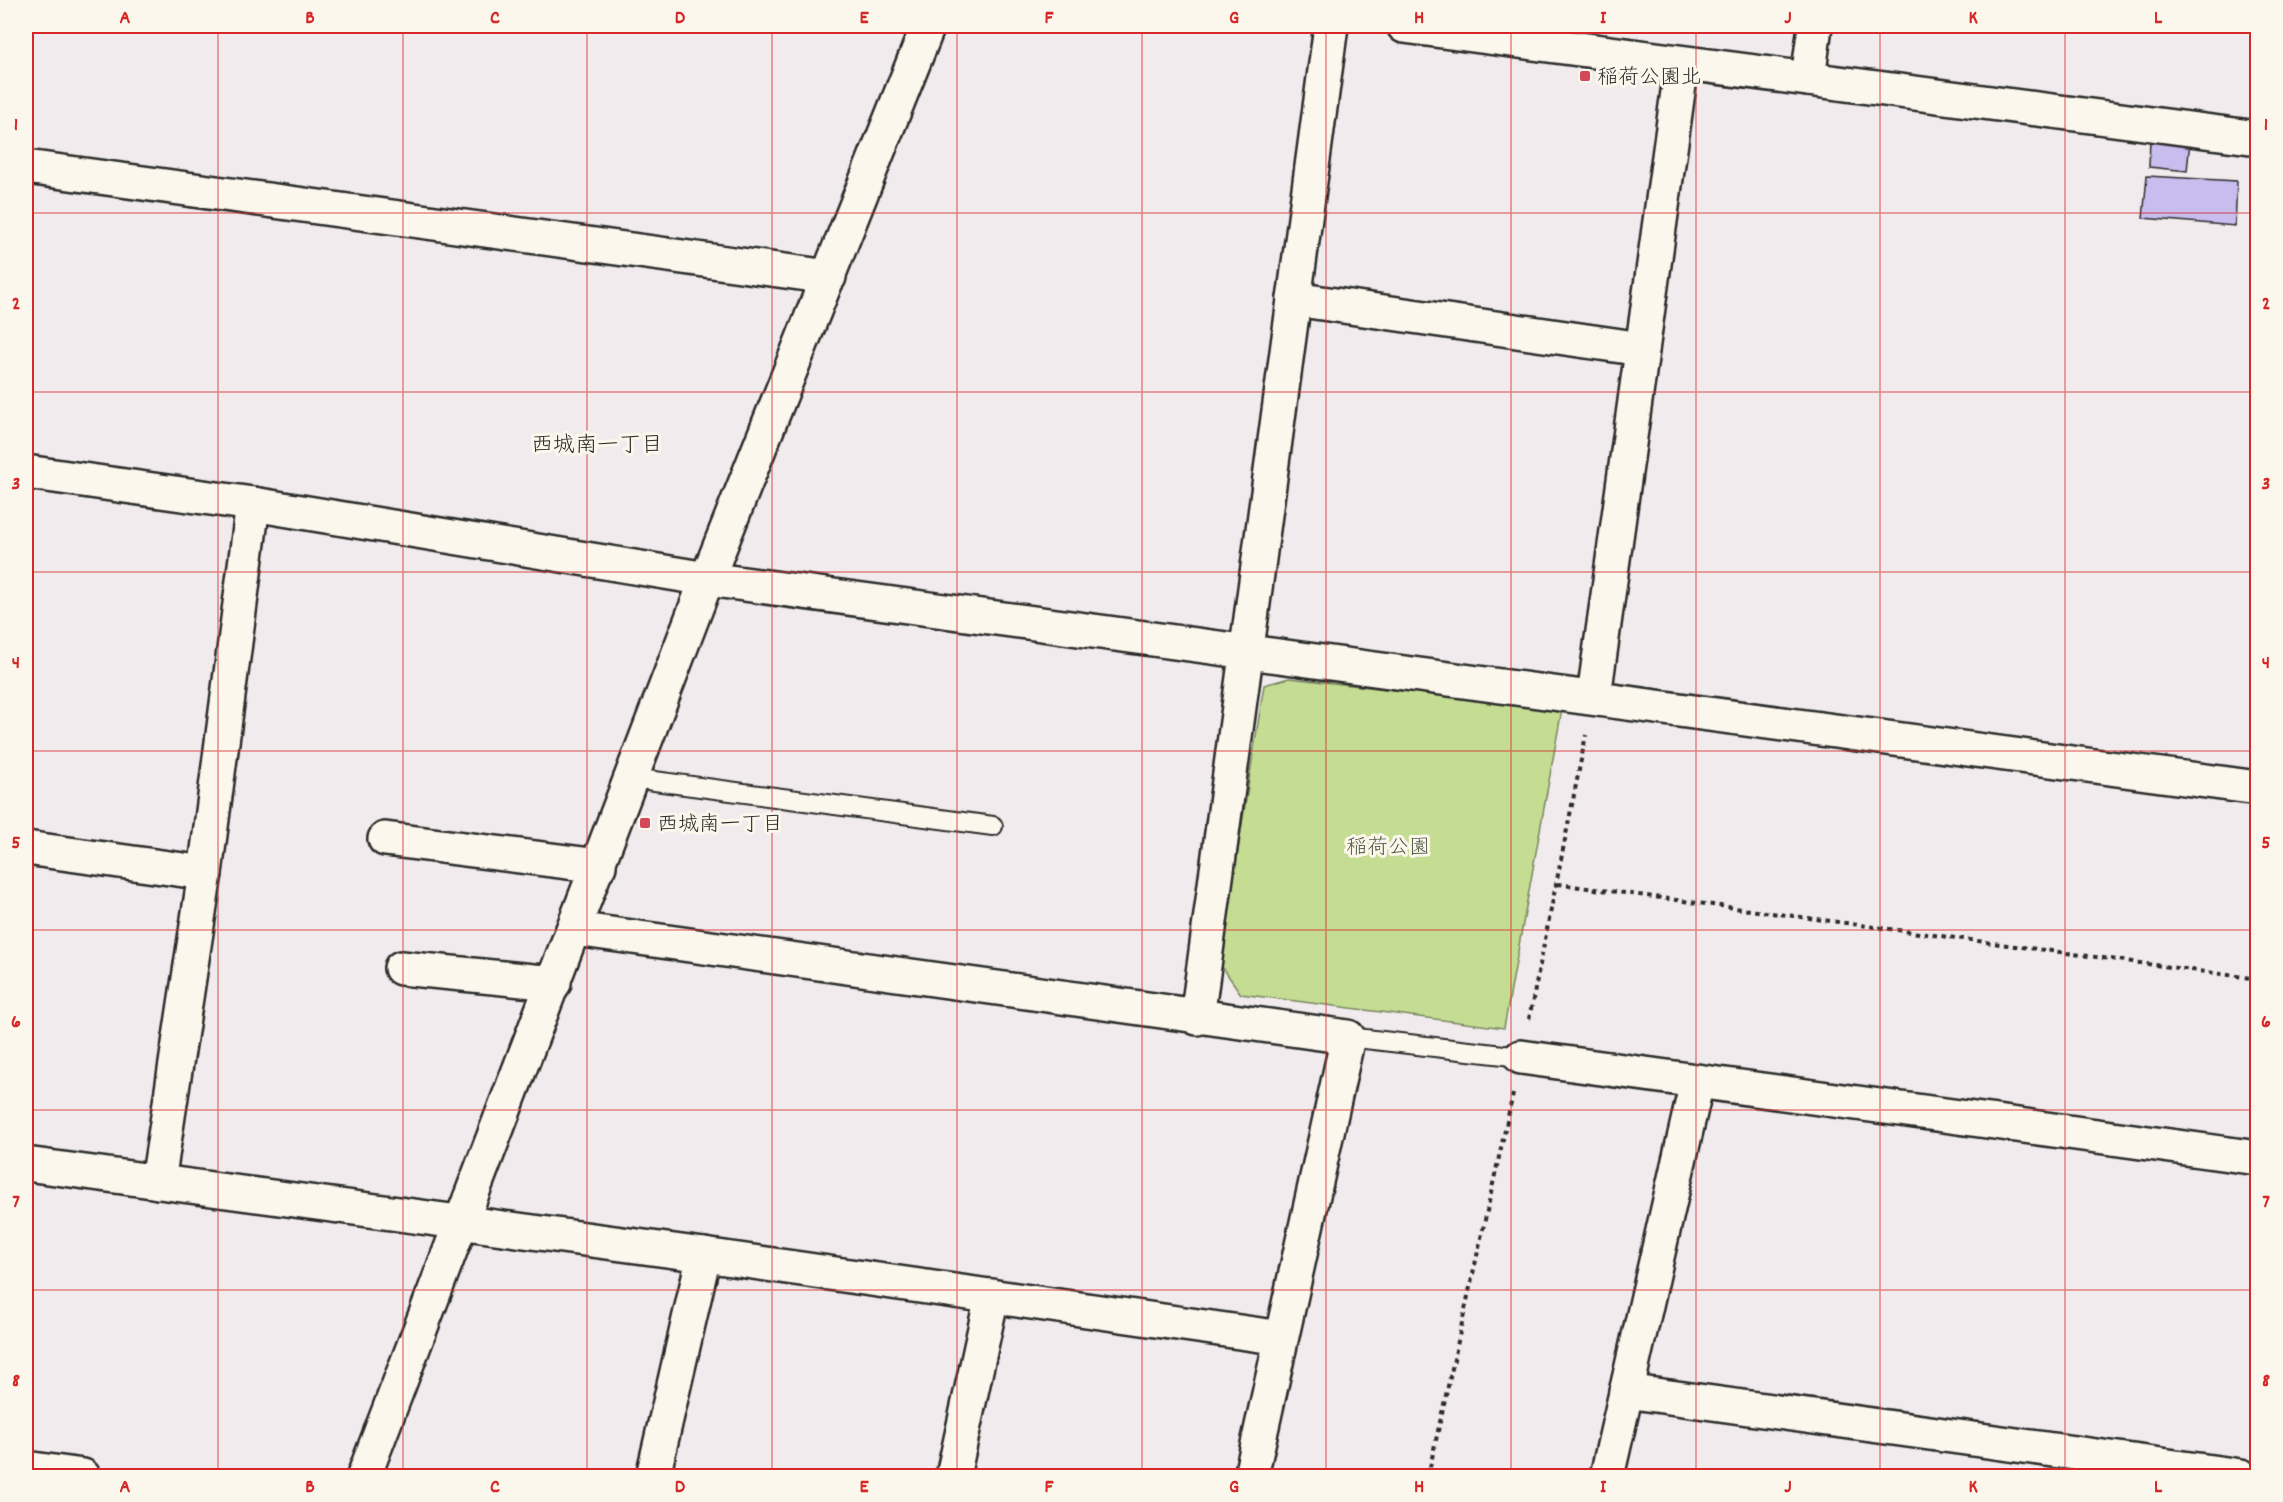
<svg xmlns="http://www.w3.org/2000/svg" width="2283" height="1502" viewBox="0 0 2283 1502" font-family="Dekko,'Klee One',sans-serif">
  <rect width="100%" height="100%" fill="#f1ebed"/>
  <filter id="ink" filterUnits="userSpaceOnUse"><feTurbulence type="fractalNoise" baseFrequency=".0167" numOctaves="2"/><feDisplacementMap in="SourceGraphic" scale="12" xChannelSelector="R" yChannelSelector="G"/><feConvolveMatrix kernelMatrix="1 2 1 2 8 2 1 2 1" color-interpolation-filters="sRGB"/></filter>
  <g filter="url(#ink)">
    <path fill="#c4dd93" stroke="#78845f" stroke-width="1.5" d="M1289,678L1562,709L1504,1028L1241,994L1220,964L1264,685Z"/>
    <g fill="#c7bdef" stroke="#2b2b2b" stroke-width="1.5">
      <path d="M2150,138L2190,141L2187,171L2149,167Z"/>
      <path d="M2147,176L2237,181L2235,226L2143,218Z"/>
    </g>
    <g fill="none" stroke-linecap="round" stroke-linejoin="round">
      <g stroke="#2b2b2b" stroke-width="22">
        <g id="service">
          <path d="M632,778L993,826"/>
          <path d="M1348,1037L1521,1057"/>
        </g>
      </g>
      <g stroke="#2b2b2b" stroke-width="38">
        <g id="minor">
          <path d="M1808,79L1815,26"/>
          <path d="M26,167L829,277"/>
          <path d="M1294,299L1642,349"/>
          <path d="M26,472L253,504L707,579L2258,788"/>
          <path d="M1594,696L1682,63"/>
          <path d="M385,839L599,866"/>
          <path d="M26,848L205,873"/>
          <path d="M575,929L1348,1037L1251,1476"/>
          <path d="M401,968L554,983"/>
          <path d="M1197,1018L1331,26"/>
          <path d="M1521,1057L2258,1158"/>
          <path d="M26,1164L704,1255L1281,1338"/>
          <path d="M158,1182L205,873L253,504"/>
          <path d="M1626,1391L2241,1476"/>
          <path d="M26,1468L83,1476"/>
          <path d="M653,1476L704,1255"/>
          <path d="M953,1476L992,1296"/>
          <path d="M1607,1476L1697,1082"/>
        </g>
      </g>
      <g stroke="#2b2b2b" stroke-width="38">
        <g id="tertiary">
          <path d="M1404,26L2258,138"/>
          <path d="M364,1476L707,579L928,26"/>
        </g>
      </g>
      <g stroke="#2b2b2b" stroke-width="4" stroke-dasharray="4.5 4.5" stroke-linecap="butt">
        <path d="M1558,884L2258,979"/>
        <path d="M1529,1019L1586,735"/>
        <path d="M1428,1476L1513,1094"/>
      </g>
      <use href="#service" stroke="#fbf7ec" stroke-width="18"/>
      <use href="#minor" stroke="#fbf7ec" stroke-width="33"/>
      <use href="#tertiary" stroke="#fbf7ec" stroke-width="33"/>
    </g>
  </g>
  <path fill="none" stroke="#d62828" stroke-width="1.5" stroke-opacity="0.55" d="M218,26V1476M403,26V1476M587,26V1476M772,26V1476M957,26V1476M1142,26V1476M1326,26V1476M1511,26V1476M1696,26V1476M1880,26V1476M2065,26V1476M26,213H2258M26,392H2258M26,572H2258M26,751H2258M26,930H2258M26,1110H2258M26,1290H2258"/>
  <g fill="#d1495b" stroke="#fbf7ec" stroke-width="2">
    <rect x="1579" y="70" width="12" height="12" rx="3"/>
    <rect x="639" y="817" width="12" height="12" rx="3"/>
  </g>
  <g text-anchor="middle" stroke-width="6" stroke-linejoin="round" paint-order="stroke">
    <g font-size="21" fill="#2b2b2b" stroke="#fbf7ec" text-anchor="start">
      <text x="1597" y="83">稲荷公園北</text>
      <text x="657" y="830">西城南一丁目</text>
    </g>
    <g font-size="21" fill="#515845" stroke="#fbf7ec">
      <text x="1388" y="853">稲荷公園</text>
    </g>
    <g font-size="22" fill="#2b2b2b" stroke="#fbf7ec">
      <text x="597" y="451">西城南一丁目</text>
    </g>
  </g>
  <rect width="2283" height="1502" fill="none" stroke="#fbf7ec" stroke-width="66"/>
  <rect x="33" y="33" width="2217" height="1436" fill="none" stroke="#d62828" stroke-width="2"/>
  <g font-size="20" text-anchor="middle" font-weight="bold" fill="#d62828">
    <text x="125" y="23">A</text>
    <text x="310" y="23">B</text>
    <text x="495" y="23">C</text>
    <text x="680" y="23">D</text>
    <text x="864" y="23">E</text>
    <text x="1049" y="23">F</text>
    <text x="1234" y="23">G</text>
    <text x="1419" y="23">H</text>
    <text x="1603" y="23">I</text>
    <text x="1788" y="23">J</text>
    <text x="1973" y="23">K</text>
    <text x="2158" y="23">L</text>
    <text x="16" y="130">1</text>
    <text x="2266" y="130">1</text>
    <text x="16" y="309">2</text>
    <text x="2266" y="309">2</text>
    <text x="16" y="489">3</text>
    <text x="2266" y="489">3</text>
    <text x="16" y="668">4</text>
    <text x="2266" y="668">4</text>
    <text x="16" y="848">5</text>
    <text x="2266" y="848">5</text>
    <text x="16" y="1027">6</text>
    <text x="2266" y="1027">6</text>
    <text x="16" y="1207">7</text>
    <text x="2266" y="1207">7</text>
    <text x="16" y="1386">8</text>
    <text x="2266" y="1386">8</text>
    <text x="125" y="1492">A</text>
    <text x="310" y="1492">B</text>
    <text x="495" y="1492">C</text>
    <text x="680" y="1492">D</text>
    <text x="864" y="1492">E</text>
    <text x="1049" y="1492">F</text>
    <text x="1234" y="1492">G</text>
    <text x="1419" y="1492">H</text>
    <text x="1603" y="1492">I</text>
    <text x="1788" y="1492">J</text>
    <text x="1973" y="1492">K</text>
    <text x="2158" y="1492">L</text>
  </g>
</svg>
